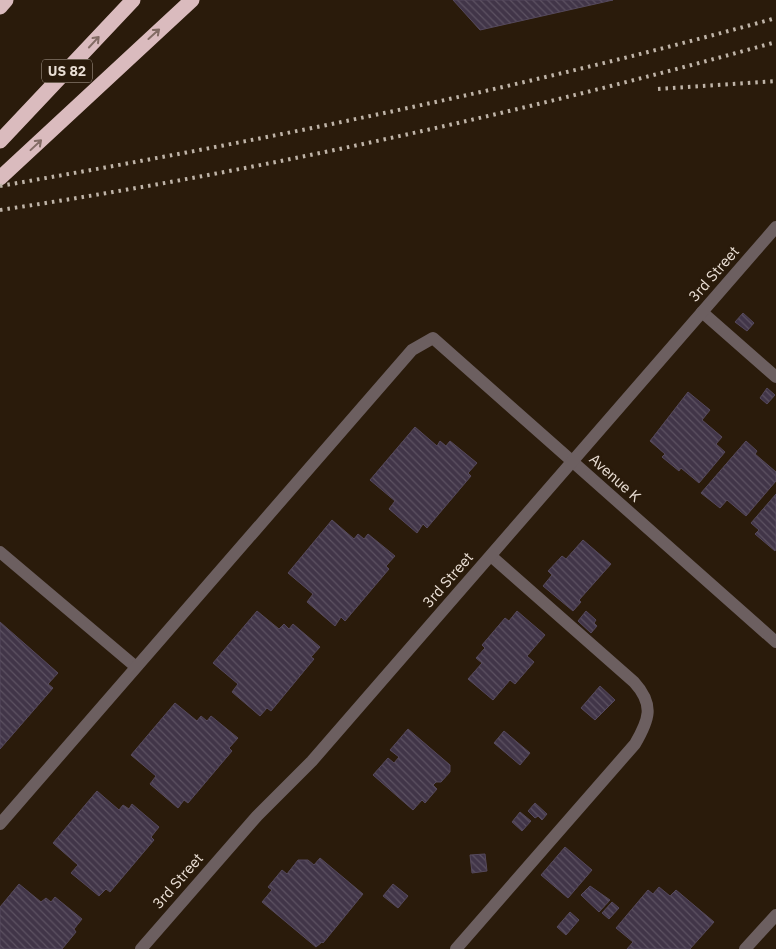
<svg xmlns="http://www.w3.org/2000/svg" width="776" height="949" viewBox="0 0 776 949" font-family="'IBM Plex Sans',sans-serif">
  <defs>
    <pattern id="building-back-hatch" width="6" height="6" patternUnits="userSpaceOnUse" patternTransform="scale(1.25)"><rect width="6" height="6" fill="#413548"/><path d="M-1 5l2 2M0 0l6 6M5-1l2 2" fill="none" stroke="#5d5262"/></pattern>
  </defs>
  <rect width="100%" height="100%" fill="#2a1b0b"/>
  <g fill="url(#building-back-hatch)" stroke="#55495c">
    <path d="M453,0H613L480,30Z"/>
    <path d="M743,313L754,323L747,331L735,322Z"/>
    <path d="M767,388L775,395L767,404L760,398Z"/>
    <path d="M688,392L710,410L702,420L722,437L716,444L725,452L699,483L681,468L679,471L662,457L665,454L650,441Z"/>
    <path d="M415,427L437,446L440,441L446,446L450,441L477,463L468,473L471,476L427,528L423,524L417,533L389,509L395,501L370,480Z"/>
    <path d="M746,441L757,451L755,454L776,472V481L746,516L727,500L720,508L701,493Z"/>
    <path d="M776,494V549L775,551L755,534L759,530L751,523Z"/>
    <path d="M332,520L354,539L358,534L364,539L368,534L395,556L386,566L389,569L345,621L341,617L335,626L307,602L313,594L288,573Z"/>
    <path d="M583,540L611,564L579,600L581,602L573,611L543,586L552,575L548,571L562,556L566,559Z"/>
    <path d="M257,611L279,629L284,624L289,629L293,624L320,647L311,657L314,659L271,711L267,708L260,716L232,692L238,684L213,663Z"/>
    <path d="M517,611L545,635L527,656L534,662L515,684L510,680L493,700L468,679L482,663L476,658L485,648L482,645L505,618L509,621Z"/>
    <path d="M586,611L596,620L594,623L597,626L591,633L578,621Z"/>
    <path d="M0,622L58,673L48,684L53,688L0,749Z"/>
    <path d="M600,686L615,700L595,720L581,708Z"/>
    <path d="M175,703L197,721L201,716L207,721L211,716L238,738L229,748L232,751L188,803L184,800L178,808L150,784L156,776L131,755Z"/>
    <path d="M408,729L450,765V772L441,782H436L433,785L437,789L425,803L422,800L413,810L373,775L388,758L394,763L399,757L390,750Z"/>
    <path d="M504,731L530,753L520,765L494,743Z"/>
    <path d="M97,791L119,810L123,805L129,809L132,804L159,827L151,837L154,840L110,892L106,889L99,896L71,873L78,865L53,843Z"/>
    <path d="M535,803L547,814L542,820L538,816L535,818L528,811Z"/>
    <path d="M520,812L531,821L522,831L512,822Z"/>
    <path d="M565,847L592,870L568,898L541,875Z"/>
    <path d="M485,854L487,871L472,873L470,855Z"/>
    <path d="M320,858L363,894L323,943L322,942L316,947L262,902L272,890L268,887L282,870L287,874L298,860H308L314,865Z"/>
    <path d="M19,884L41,902L46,898L51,902L55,897L82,919L74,929L76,932L62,949H0V907Z"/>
    <path d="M393,884L408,896L398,908L383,896Z"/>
    <path d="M590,886L610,900L599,912L581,895Z"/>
    <path d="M659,887L670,896L676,890L714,922L690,949H627L633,942L616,928L648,890L653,894Z"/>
    <path d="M612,902L619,908L609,919L602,913Z"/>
    <path d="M570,912L579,920L566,935L557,927Z"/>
  </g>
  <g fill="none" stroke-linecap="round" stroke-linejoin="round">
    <g stroke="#6c5f60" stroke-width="12">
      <path d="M702,312L776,377"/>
      <path d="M0,552L136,667"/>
      <path d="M0,824L412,350L433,338L573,462"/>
      <path d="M456,949L635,744C649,720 655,705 634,682L491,556"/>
    </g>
    <g stroke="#6c5f60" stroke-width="12">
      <path d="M573,462L776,642"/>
      <path d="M141,949L257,816L312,761L776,227"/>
      <path d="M745,949L776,915"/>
    </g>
    <g stroke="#dabbbe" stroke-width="15">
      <path d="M0,7L6,0"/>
      <path d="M0,141L133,0"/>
      <path d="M0,178L192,0"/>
    </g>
    <g stroke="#bfb4a8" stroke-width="4" stroke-dasharray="2.5 5" stroke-linecap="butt">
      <path d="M658,89L776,81"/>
      <path d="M0,186C261,141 521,89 776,18"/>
      <path d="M0,210C262,171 521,113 776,42"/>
    </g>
  </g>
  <defs><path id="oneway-shaft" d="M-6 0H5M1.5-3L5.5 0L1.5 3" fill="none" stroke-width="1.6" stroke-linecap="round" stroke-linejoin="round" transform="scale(1.25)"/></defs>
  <g stroke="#826b64">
    <use href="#oneway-shaft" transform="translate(154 34) rotate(-42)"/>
    <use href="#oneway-shaft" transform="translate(94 42) rotate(-47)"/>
    <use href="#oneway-shaft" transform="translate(36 145) rotate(-43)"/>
  </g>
  <g text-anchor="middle" stroke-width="5" stroke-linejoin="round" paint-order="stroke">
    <rect fill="#2a1b0b" stroke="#b0a498" stroke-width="1" x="42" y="59.5" width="50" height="23" rx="4"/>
    <g font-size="14" font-weight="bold" fill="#eadfd5">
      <text x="67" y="76">US 82</text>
    </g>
    <g font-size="15" fill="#eadfd5" stroke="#2a1b0b">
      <text transform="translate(714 274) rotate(-49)" y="5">3rd Street</text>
      <text transform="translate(615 478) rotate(42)" y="5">Avenue K</text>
      <text transform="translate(448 580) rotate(-49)" y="5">3rd Street</text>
      <text transform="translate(178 881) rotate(-49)" y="5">3rd Street</text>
    </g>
  </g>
</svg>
